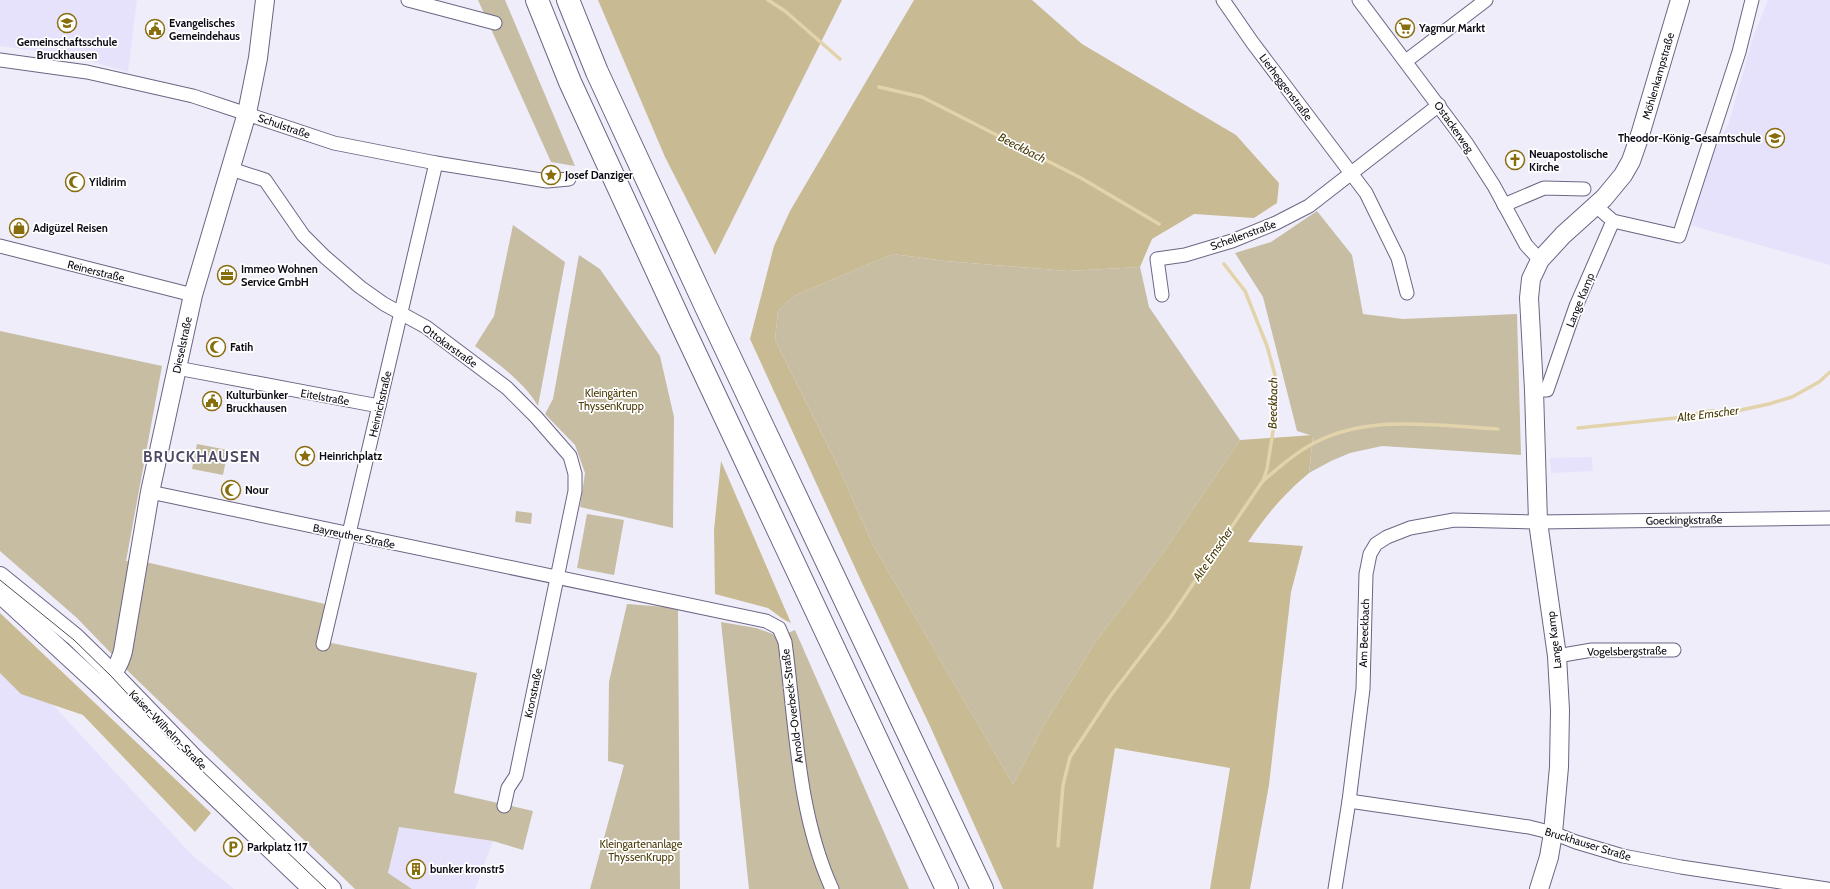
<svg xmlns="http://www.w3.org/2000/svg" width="1830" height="889" viewBox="0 0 1830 889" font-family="Cabin,sans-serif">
  <rect width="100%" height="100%" fill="#f0edfb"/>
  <g fill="#e7e2fb">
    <path d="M0,0H137L128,72L76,57L0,46Z"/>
    <path d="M1768,0H1830V265L1690,225L1713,153L1729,123L1753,37Z"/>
    <path d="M1592,457L1593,471L1551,473L1550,458Z"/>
    <path d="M0,648L193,856L234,889H0Z"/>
    <path d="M399,827L493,841L475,889H412L388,873Z"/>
  </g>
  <g fill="#c6bda3">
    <path d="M478,0H505L575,166L551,162Z"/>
    <path d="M1317,211L1352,255L1363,314L1403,319L1517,314L1521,455L1382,446L1350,453L1331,461L1309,473L1313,436L1297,431L1263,297L1235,253L1271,242Z"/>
    <path d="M513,225L565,262L538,406C523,381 498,364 475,346L494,316Z"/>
    <path d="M893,254L945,261L1068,271L1140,267L1149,307L1240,440L1163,553L1096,641L1044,725L1013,784L873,545L837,464L775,340L778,311L794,296Z"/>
    <path d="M579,255L600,269L660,356L674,417L673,528L580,507L585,473L575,445L545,414L553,399Z"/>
    <path d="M0,331L162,366L126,561L150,563L325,604L322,641L477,673L454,793L533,811L523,850L493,841L399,827L388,873L412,889H355L132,675L77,618L0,551Z"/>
    <path d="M197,444L228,450L223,475L192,469Z"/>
    <path d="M516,511L532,513L531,524L515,522Z"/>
    <path d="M587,514L624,520L614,575L577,568Z"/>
    <path d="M627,604L678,608L680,889H590L624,765L608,761L609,682Z"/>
    <path d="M721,622L756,628L773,634L779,644L786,680L795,786L812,858L825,889H749Z"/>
    <path d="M795,630L909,889H838C821,854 814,816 807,778C799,730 794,682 788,633Z"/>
  </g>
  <g fill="#c8ba92">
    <path d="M598,0H842L715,255L665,157Z"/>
    <path d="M914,0H1032L1082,44L1236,135L1279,183L1277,203L1254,218L1194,214L1152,239L1140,267L1068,271L945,261L893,254L794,296L778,311L775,340L837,464L873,545L1013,784L1044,725L1096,641L1163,553L1240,440L1313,435L1309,473C1283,495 1267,514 1248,542L1303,546L1291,592L1269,785L1250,889H1210L1230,768L1115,748L1093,889H1003L930,726L862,583L750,339L774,246L790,211Z"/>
    <path d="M721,461L791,623L783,619L768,608L715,594L714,530Z"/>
    <path d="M0,613L211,813L195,832L83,715L21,694L0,673Z"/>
  </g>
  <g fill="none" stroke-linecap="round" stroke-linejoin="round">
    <g stroke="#e2d3aa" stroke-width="3.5">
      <path d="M768,0L785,11L840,59"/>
      <path d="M879,87L922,97L1081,178L1159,224"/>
      <path d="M1224,264L1245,291L1267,346L1275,375L1274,425L1267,469L1263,481"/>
      <path d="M1578,428L1675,418L1709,411L1741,410L1769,404L1792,397L1819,382L1830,372"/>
      <path d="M1058,846L1063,785L1070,757L1111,695L1170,618L1262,482C1278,468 1296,452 1316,442C1372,414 1438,426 1498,429"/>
    </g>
    <g stroke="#6c6583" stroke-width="15">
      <g id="street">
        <path d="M408,0L495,23"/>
        <path d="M1223,0L1252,42L1366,193L1398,258L1407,293"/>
        <path d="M1359,0L1467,144L1494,186L1526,245L1540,260"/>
        <path d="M0,60L87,72L193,96L334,143L436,163L547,181L569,179"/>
        <path d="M1406,61L1486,0"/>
        <path d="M231,169L265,180L303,235L325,257L360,287L384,304L426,327L507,388L536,417L570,456L575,474V491L516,776L508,788L504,806"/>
        <path d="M1504,205L1544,188L1584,189"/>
        <path d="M1613,221L1679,236L1739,52L1752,0"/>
        <path d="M0,246L193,295"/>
        <path d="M1162,295L1157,259L1185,255L1232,241L1276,223L1309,206L1439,105"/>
        <path d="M177,368L379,406"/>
        <path d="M1534,390H1547L1576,306L1613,221L1596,206"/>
        <path d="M150,492L766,621L779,628L785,642C796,724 797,812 832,889"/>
        <path d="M323,644L436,163"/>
        <path d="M1557,656L1592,650H1674"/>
        <path d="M1349,801L1529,827L1553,833L1576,842L1623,856L1681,867L1827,889"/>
        <path d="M1335,889L1349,801L1363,689L1366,574L1370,554L1376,544L1387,537L1410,528L1454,520L1538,522L1830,518"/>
      </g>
    </g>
    <g stroke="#6c6583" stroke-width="20">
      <g id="secondary">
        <path d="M0,576L75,637L113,674L196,760L332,889"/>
        <path d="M0,594L100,686L312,889"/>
        <path d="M100,686C112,675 119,667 123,651L150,492L177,368L193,295L247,113L258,58L265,0"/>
        <path d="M1539,889L1549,857L1553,833L1559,767L1560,710L1557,656L1538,522L1534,390L1529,298L1531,279L1540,260L1563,235L1604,198L1623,175L1631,161L1640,135L1680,0"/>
      </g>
    </g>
    <g stroke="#6c6583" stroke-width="24">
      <g id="highway">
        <path d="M537,0L570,82L679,319L947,889"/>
        <path d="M568,0L597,72L707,309L982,889"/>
      </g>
    </g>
    <use href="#street" stroke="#fff" stroke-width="13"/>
    <use href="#secondary" stroke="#fff" stroke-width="18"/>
    <use href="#highway" stroke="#fff" stroke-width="22"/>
    <path stroke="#4f4c58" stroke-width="1" d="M0,580L74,640L111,676L174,744L326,889"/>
  </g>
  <defs>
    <g id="school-ring" transform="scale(1)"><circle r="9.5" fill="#fff" stroke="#886d0d" stroke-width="1.5"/><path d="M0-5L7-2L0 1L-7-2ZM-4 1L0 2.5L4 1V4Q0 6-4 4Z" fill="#886d0d"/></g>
    <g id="supermarket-ring" transform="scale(1)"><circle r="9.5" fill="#fff" stroke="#886d0d" stroke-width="1.5"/><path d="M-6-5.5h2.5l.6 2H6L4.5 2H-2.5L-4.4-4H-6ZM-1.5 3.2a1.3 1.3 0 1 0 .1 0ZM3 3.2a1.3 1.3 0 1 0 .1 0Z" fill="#886d0d"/></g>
    <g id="civic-ring" transform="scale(1)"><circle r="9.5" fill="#fff" stroke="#886d0d" stroke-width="1.5"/><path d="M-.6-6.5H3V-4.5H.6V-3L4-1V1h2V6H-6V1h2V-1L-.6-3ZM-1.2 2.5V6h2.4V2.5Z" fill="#886d0d"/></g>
    <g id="church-ring" transform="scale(1)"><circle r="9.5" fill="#fff" stroke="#886d0d" stroke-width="1.5"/><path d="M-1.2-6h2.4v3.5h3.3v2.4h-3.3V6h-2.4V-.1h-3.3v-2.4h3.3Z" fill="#886d0d"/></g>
    <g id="sight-ring" transform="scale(1)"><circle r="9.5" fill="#fff" stroke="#886d0d" stroke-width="1.5"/><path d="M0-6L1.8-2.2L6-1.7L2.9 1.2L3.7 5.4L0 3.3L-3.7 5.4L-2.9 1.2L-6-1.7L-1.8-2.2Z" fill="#886d0d"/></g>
    <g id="mosque-ring" transform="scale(1)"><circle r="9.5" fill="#fff" stroke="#886d0d" stroke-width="1.5"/><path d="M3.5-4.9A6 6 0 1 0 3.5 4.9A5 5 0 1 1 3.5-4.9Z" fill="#886d0d"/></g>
    <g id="shop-ring" transform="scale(1)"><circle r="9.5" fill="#fff" stroke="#886d0d" stroke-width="1.5"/><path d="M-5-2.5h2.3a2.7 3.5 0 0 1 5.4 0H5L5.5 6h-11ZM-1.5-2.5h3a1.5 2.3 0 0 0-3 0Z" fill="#886d0d"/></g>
    <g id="office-ring" transform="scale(1)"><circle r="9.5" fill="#fff" stroke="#886d0d" stroke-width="1.5"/><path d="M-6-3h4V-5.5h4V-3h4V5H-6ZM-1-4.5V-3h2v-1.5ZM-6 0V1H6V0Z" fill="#886d0d"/></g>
    <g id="parking-ring" transform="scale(1)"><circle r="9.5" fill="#fff" stroke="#886d0d" stroke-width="1.5"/><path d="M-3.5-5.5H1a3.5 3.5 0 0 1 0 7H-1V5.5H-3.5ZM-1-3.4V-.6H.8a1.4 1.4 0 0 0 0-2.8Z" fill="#886d0d"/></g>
    <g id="building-ring" transform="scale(1)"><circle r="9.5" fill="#fff" stroke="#886d0d" stroke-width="1.5"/><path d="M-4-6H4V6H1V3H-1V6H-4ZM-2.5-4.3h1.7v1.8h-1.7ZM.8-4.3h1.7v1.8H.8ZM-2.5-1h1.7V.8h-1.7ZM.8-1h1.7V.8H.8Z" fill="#886d0d"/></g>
  </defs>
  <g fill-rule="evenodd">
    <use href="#school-ring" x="67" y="23"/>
    <use href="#supermarket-ring" x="1405" y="28"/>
    <use href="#civic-ring" x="155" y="29"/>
    <use href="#school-ring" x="1775" y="138"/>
    <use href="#church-ring" x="1515" y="160"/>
    <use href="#sight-ring" x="551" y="175"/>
    <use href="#mosque-ring" x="75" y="182"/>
    <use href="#shop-ring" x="19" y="228"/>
    <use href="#office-ring" x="227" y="275"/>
    <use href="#mosque-ring" x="216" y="347"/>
    <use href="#civic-ring" x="212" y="401"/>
    <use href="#sight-ring" x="305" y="456"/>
    <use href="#mosque-ring" x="231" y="490"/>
    <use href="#parking-ring" x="233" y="847"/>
    <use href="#building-ring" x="416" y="869"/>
  </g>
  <g text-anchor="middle" stroke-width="3.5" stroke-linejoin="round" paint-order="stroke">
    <g font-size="11" font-weight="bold" fill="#0d0a15" stroke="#fff" text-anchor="start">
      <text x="169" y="27">Evangelisches<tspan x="169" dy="13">Gemeindehaus</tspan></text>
      <text x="1419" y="32">Yagmur Markt</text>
      <text x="67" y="46" text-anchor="middle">Gemeinschaftsschule<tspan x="67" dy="13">Bruckhausen</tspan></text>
      <text x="1761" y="142" text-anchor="end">Theodor-König-Gesamtschule</text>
      <text x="1529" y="158">Neuapostolische<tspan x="1529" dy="13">Kirche</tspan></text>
      <text x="565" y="179">Josef Danziger</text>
      <text x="89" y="186">Yildirim</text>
      <text x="33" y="232">Adigüzel Reisen</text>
      <text x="241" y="273">Immeo Wohnen<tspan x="241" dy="13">Service GmbH</tspan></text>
      <text x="230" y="351">Fatih</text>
      <text x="226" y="399">Kulturbunker<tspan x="226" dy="13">Bruckhausen</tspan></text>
      <text x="319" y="460">Heinrichplatz</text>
      <text x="245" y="494">Nour</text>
      <text x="247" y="851">Parkplatz 117</text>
      <text x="430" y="873">bunker kronstr5</text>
    </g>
    <g font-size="11" fill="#0d0a15" stroke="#fff">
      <text transform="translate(1658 76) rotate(-74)" y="4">Möhlenkampstraße</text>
      <text transform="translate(1286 87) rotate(53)" y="4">Lierheggenstraße</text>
      <text transform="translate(284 126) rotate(19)" y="4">Schulstraße</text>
      <text transform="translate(1454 127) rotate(55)" y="4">Ostackerweg</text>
      <text transform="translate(1243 235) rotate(-20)" y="4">Schellenstraße</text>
      <text transform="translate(96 271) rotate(14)" y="4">Reinerstraße</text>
      <text transform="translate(1580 300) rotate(-68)" y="4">Lange Kamp</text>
      <text transform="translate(182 345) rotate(-78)" y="4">Dieselstraße</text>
      <text transform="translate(450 346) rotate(36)" y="4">Ottokarstraße</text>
      <text transform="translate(325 397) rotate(10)" y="4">Eitelstraße</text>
      <text transform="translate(380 404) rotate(-77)" y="4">Heinrichstraße</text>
      <text transform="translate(1684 520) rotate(-1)" y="4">Goeckingkstraße</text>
      <text transform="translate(354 536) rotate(12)" y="4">Bayreuther Straße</text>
      <text transform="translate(1364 633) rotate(-88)" y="4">Am Beeckbach</text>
      <text transform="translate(1554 640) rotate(-97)" y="4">Lange Kamp</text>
      <text transform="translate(1627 651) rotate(-1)" y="4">Vogelsbergstraße</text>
      <text transform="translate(533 693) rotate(-78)" y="4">Kronstraße</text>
      <text transform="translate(792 706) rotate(-97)" y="4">Arnold-Overbeck-Straße</text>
      <text transform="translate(168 730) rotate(46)" y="4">Kaiser-Wilhelm-Straße</text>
      <text transform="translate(1588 844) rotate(17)" y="4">Bruckhauser Straße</text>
    </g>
    <g font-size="11" fill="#4a3a06" stroke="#fff">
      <text x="611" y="397">Kleingärten<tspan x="611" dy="13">ThyssenKrupp</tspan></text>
      <text x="641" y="848">Kleingartenanlage<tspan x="641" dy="13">ThyssenKrupp</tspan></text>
    </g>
    <g font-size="12" font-style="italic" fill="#4c3d09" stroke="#fff">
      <text transform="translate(1022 148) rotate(27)" y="4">Beeckbach</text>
      <text transform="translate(1273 403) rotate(-89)" y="4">Beeckbach</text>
      <text transform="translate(1708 414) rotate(-7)" y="4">Alte Emscher</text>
      <text transform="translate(1213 554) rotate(-56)" y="4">Alte Emscher</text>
    </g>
    <g font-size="15" font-weight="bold" letter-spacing="1" fill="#504966" stroke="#fff">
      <text x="202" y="462">BRUCKHAUSEN</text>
    </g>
  </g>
</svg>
